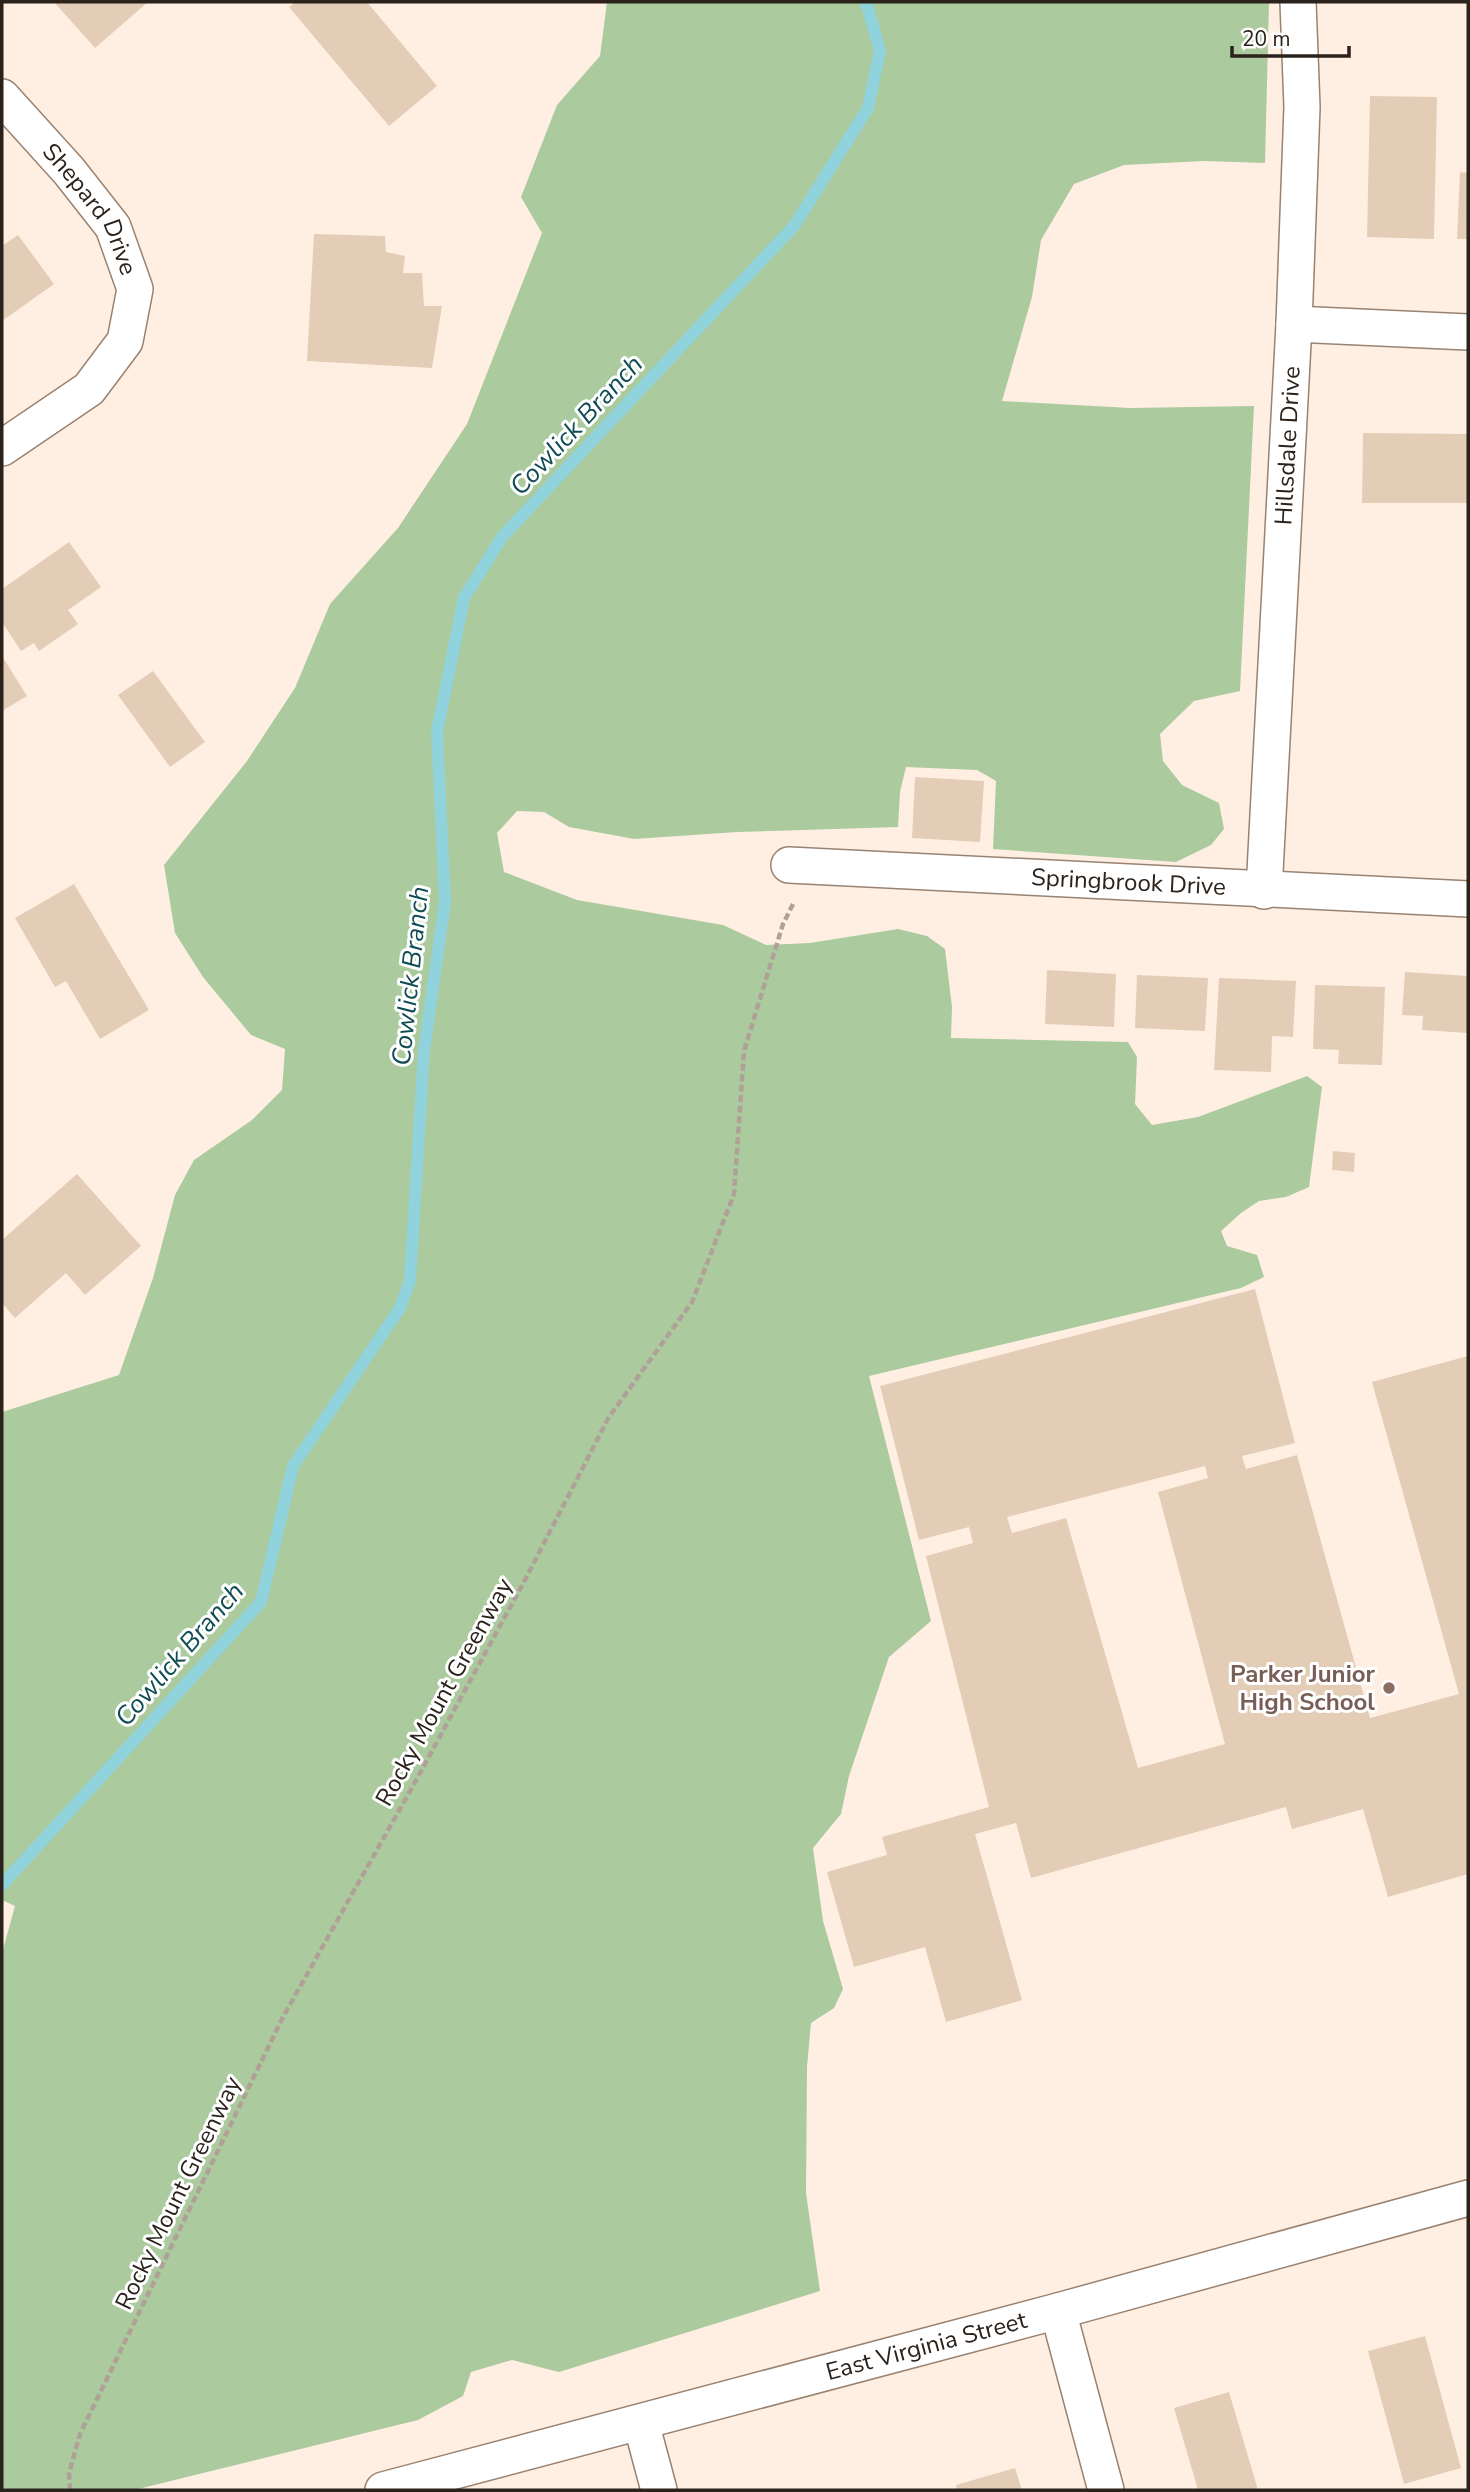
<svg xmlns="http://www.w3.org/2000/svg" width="1470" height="2492" viewBox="0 0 1470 2492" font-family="'Nunito Sans',sans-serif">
  <rect width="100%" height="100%" fill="#ffefe3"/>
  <path fill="#abca9e" d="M607,2H1269L1265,163L1204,161L1124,165L1074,184L1041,240L1032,297L1002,401L1130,408L1254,406L1240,691L1194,701L1160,734L1163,761L1182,785L1219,803L1224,829L1211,845L1176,862L993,849L996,781L977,770L906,767L900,792L898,827L737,832L634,839L569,827L544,812L517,811L497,833L504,872L577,900L723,925L766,945L810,943L898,929L927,936L945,949L952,1007L951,1038L1128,1042L1137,1057L1135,1104L1152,1125L1198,1117L1307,1076L1322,1087L1309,1187L1286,1197L1259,1201L1241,1213L1221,1231L1227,1246L1257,1255L1264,1277L1241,1288L869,1376L931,1621L889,1657L849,1776L841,1814L813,1848L823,1921L843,1989L834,2008L811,2023L807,2067L806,2193L820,2291L559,2372L512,2360L471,2372L463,2396L418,2420L134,2490H2V1953L15,1906L2,1900V1412L119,1375L153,1278L175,1195L194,1160L252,1120L282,1090L285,1049L251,1035L203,977L175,933L164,865L247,761L295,688L330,604L398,528L467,424L542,233L521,197L557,105L600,56Z"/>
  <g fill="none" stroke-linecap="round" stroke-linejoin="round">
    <path stroke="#90d3dc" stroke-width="12" d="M2,1885L261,1602L293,1466L400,1308L410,1281L424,1051L445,902L437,732L464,598L502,537L794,226L868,108L880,51L866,2"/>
  </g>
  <g fill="#e3cdb7" fill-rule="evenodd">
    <path d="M54,2H148L95,48Z"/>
    <path d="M296,2H367L437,86L389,126L289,7Z"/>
    <path d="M1370,96L1437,97L1434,239L1367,237Z"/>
    <path d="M1460,172L1468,173V239H1457Z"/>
    <path d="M314,234L385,236L386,252L405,256L403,273H422L424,306H442L432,368L307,361Z"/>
    <path d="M18,235L54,284L2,321V246Z"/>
    <path d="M1363,433L1468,434V503H1362Z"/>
    <path d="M69,542L101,587L68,610L78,624L39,651L34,643L21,651L2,622V589Z"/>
    <path d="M2,656L27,696L2,711Z"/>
    <path d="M153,671L205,742L170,767L118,695Z"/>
    <path d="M915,777L984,781L980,842L912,838Z"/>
    <path d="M74,884L149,1010L100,1039L66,981L55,987L15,918Z"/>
    <path d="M1047,970L1116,974L1114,1027L1045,1024Z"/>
    <path d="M1405,972L1468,976V1033L1422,1030L1423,1016L1402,1015Z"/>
    <path d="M1137,975L1208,978L1205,1031L1135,1028Z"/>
    <path d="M1219,978L1296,981L1293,1037L1272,1036L1271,1072L1214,1070Z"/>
    <path d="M1315,985L1385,987L1382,1065L1338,1064L1339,1050L1313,1049Z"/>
    <path d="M1333,1151L1355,1153L1354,1172L1332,1170Z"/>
    <path d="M77,1174L141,1246L85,1295L66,1273L15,1318L2,1303V1240Z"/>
    <path d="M1255,1289L1295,1443L1242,1456L1246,1469L1297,1455L1370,1718L1459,1694L1372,1382L1468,1356V1874L1388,1897L1363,1809L1292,1829L1286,1807L1031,1878L1016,1823L975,1834L1022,2000L946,2022L925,1947L854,1967L827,1872L887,1855L882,1837L989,1807L926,1556L973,1543L969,1527L919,1540L880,1386ZM1205,1466L1208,1478L1158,1492L1225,1744L1138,1768L1066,1518L1012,1533L1007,1517Z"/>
    <path d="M1425,2336L1461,2468L1404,2484L1368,2351Z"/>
    <path d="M1229,2392L1258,2490H1198L1174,2408Z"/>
    <path d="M1015,2468L1022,2490H957L956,2485Z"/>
  </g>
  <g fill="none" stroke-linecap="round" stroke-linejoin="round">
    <g stroke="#998270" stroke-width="38">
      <g id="street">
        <path id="s1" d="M2,97L69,171L113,227L135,289L125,341L89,389L2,448"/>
        <path d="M1294,324L1468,332"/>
        <path id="s2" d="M789,865L1468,899"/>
        <path id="s3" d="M1264,891L1294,324L1302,107L1298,2"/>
        <path d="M1058,2311L1106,2490"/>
        <path d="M641,2423L659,2490"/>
        <path id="s4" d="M383,2490L1058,2311L1468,2198"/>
      </g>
    </g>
    <path stroke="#afa197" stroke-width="4.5" stroke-dasharray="7 3.5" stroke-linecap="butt" d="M70,2490L69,2473L80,2434L283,2017L414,1784L526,1578L609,1417L692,1302L734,1194L744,1051L783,924L794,902"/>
    <use href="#street" stroke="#fff" stroke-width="35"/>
  </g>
  <circle fill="#8d6e63" stroke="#fff" stroke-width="2.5" cx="1389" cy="1688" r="7"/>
  <g text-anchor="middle" stroke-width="6" stroke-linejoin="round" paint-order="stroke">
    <g font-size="24" fill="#2b221b" stroke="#fff">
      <text dy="8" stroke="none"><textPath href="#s1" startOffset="144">Shepard Drive</textPath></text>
      <text dy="8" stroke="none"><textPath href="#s3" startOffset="446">Hillsdale Drive</textPath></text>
      <text dy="8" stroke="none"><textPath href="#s2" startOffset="340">Springbrook Drive</textPath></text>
      <text transform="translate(444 1692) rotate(-61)" y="8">Rocky Mount Greenway</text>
      <text transform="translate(178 2193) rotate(-64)" y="8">Rocky Mount Greenway</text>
      <text dy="8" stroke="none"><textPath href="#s4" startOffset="562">East Virginia Street</textPath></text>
    </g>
    <g font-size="24" font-weight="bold" fill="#785e54" stroke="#fff" text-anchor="end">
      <text x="1375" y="1682">Parker Junior<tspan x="1375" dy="28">High School</tspan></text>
    </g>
    <g font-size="26" font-style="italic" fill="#0f4b53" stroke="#fff">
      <text transform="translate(576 425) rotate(-47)" y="9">Cowlick Branch</text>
      <text transform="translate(410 976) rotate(-84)" y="9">Cowlick Branch</text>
      <text transform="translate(179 1654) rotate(-49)" y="9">Cowlick Branch</text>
    </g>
  </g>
  <rect width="1470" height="2492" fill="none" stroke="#2b221b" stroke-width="7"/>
  <path d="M1232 46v10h117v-10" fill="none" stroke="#2b221b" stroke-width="3.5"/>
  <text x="1242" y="46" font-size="21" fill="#2b221b" stroke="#ffffff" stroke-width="5" paint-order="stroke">20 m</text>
</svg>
